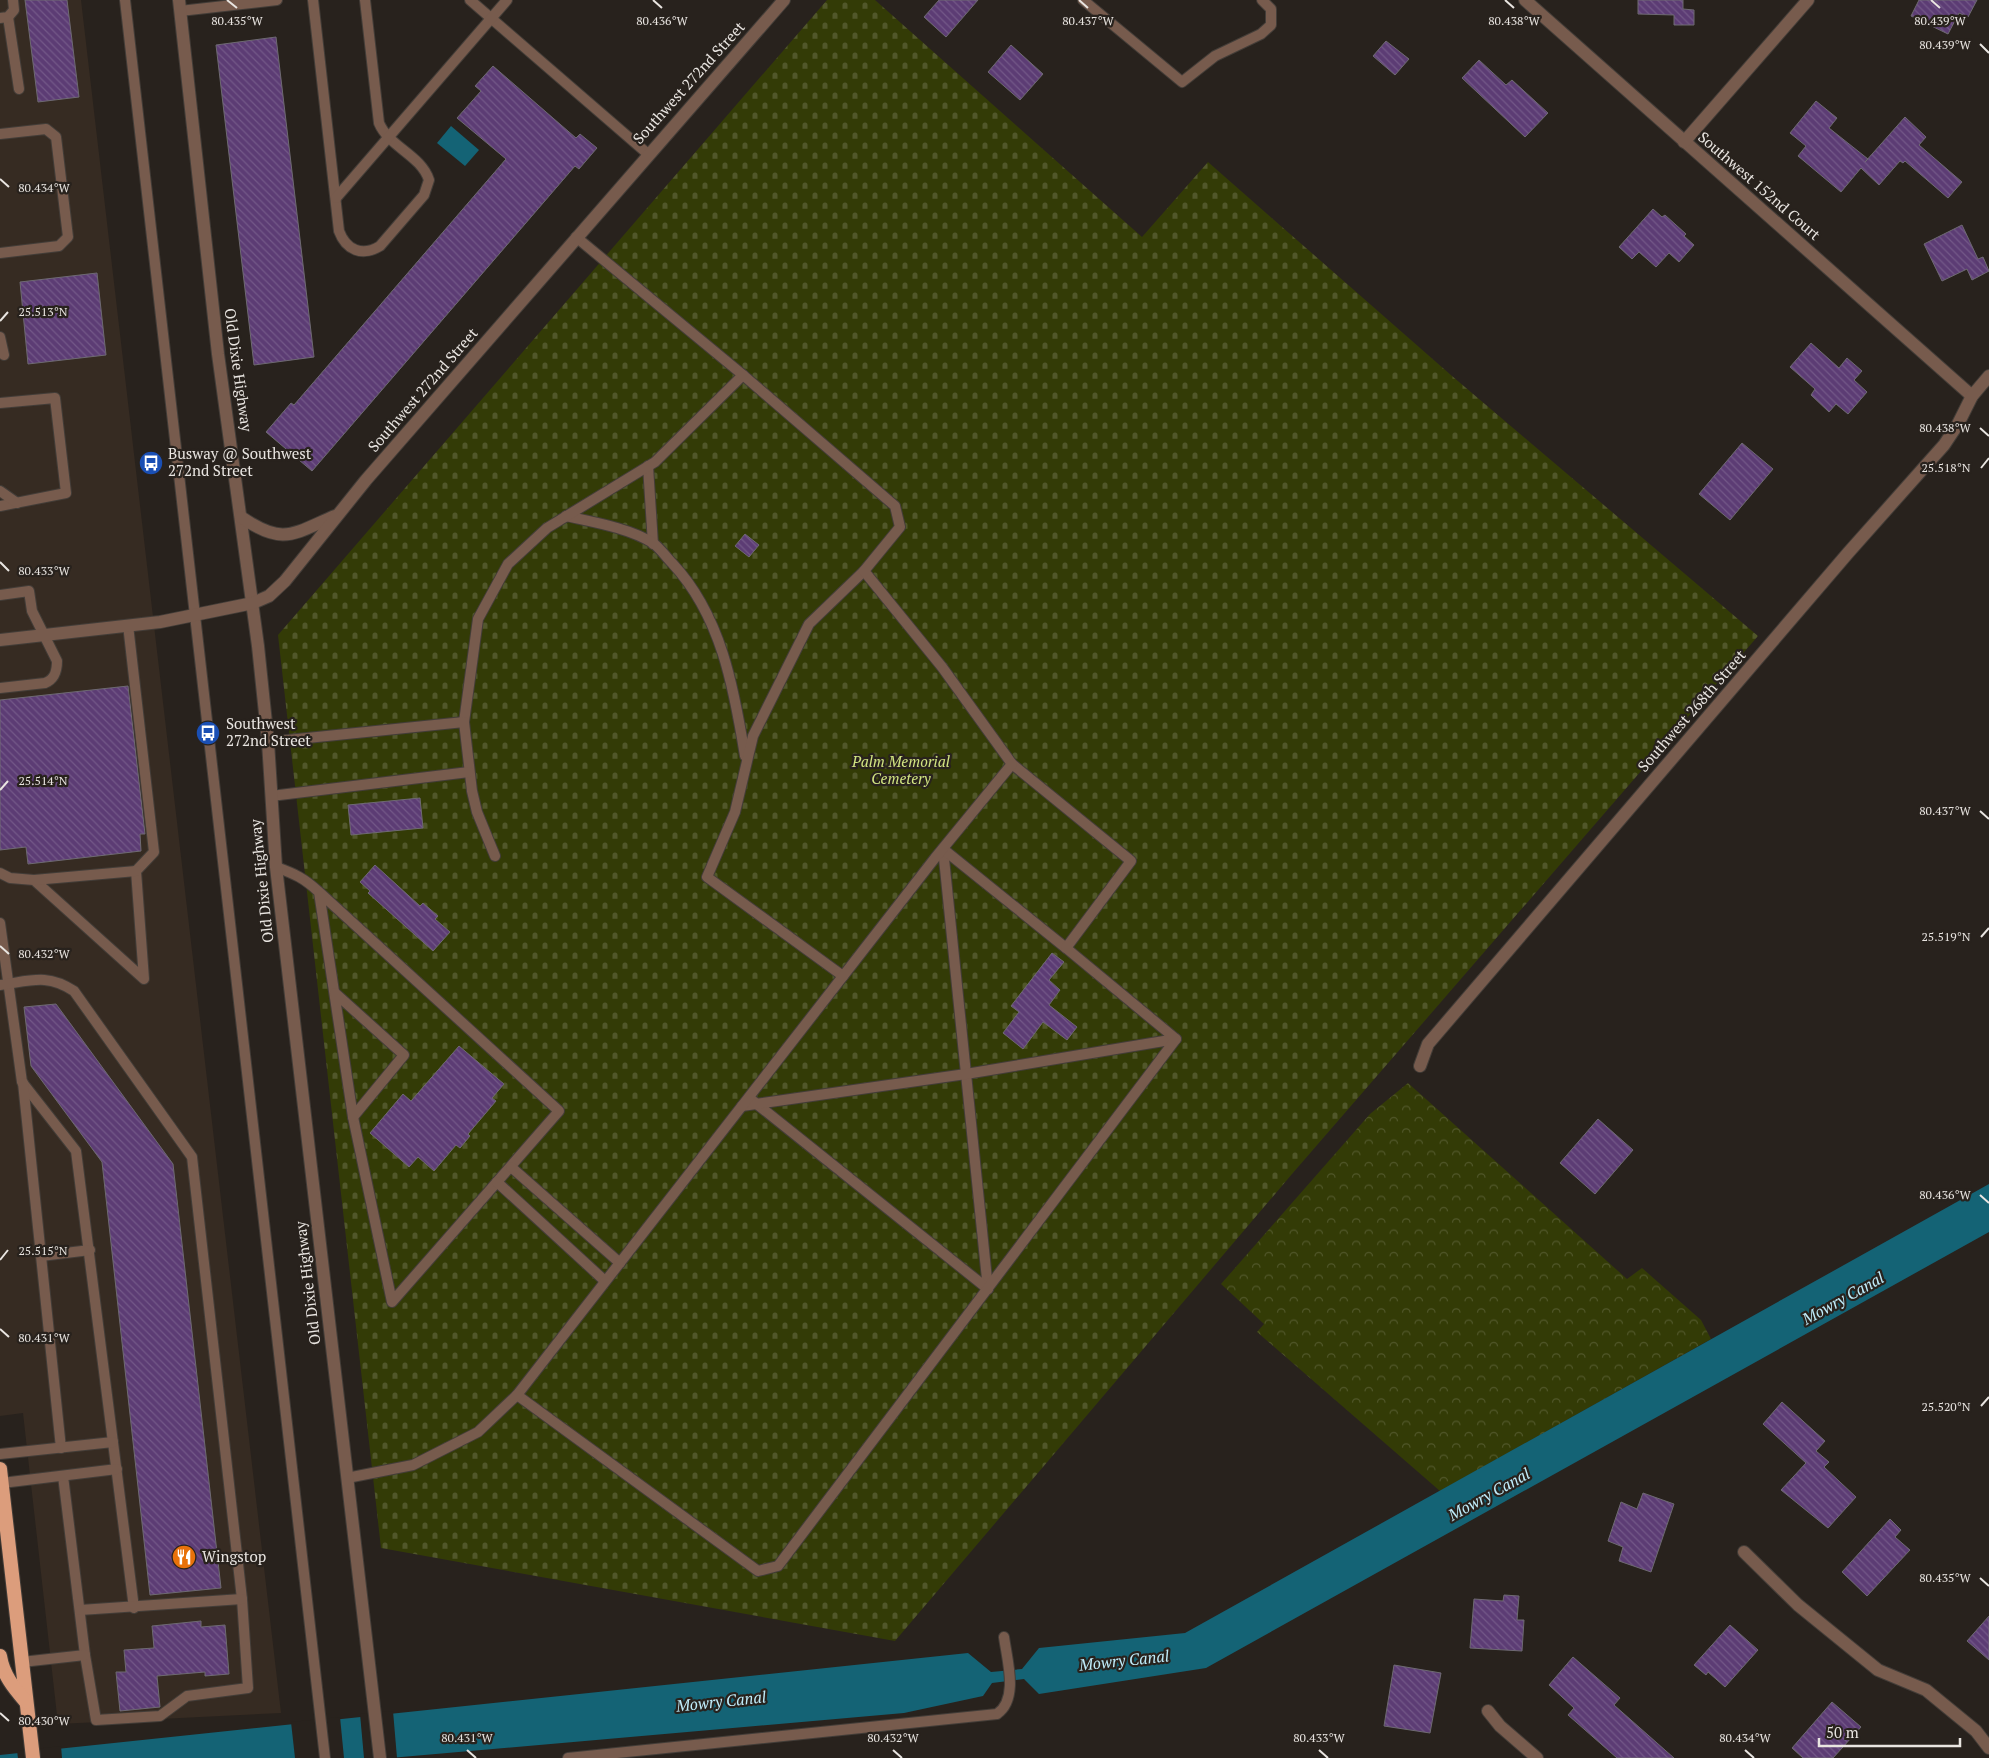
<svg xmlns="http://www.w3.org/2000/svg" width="1989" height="1758" viewBox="0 0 1989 1758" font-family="'PT Serif',serif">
  <defs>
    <pattern id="forest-crowns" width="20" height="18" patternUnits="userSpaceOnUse" patternTransform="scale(1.25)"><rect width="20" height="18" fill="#333b06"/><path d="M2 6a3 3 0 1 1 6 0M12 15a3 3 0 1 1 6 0" fill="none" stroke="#51572a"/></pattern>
    <pattern id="cemetery-stones" width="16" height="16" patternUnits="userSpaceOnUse" patternTransform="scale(1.25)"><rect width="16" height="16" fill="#333b06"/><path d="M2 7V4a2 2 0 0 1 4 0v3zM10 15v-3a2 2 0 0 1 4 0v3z" fill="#51572a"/></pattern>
    <pattern id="building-back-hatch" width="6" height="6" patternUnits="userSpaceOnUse" patternTransform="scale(1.25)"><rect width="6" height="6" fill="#5c3c74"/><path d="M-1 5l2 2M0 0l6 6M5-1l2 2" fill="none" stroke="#735888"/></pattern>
  </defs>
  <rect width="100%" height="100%" fill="#28221d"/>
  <path fill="#362b22" d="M0,0H81L281,1713L58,1724L23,1413L0,1416Z"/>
  <path fill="url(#forest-crowns)" d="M1408,1083L1627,1279L1642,1268L1701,1320L1711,1339L1440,1491L1257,1332L1264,1324L1221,1284L1370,1114Z"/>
  <path fill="url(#cemetery-stones)" d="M827,0H875L1142,237L1208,162L1452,376L1758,636L1292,1174L895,1641L381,1548L278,635Z"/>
  <g fill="#146375">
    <path d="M451,126L479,150L465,166L437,143Z"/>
    <path d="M1989,1184V1232L1206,1668L1039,1694L1024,1679L992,1683L983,1696L904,1713L390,1758H0V1755L968,1653L991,1672L1022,1669L1039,1648L1185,1633Z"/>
  </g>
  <g fill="#28221d">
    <path d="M393,1711L397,1758H364L360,1714Z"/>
    <path d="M340,1717L344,1758H295L291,1722Z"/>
    <path d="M61,1746L62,1758H18L17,1751Z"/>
  </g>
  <g fill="url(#building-back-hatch)" stroke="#6e6a72">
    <path d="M25,0H67L79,97L38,102Z"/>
    <path d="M939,0H978L946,37L924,17Z"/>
    <path d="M1638,0H1683V9L1694,10V25H1674V15L1638,14Z"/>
    <path d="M1919,0H1977L1968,17L1959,13L1948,34L1911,16Z"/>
    <path d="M276,37L314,357L254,365L216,45Z"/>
    <path d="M1386,41L1409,59L1395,75L1373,56Z"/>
    <path d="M1011,45L1043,74L1020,100L988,72Z"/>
    <path d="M1479,60L1506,85L1512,80L1548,113L1525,137L1462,78Z"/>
    <path d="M493,66L576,138L580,134L597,148L579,169L575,166L312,471L266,432L291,403L294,405L506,159L457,118L481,91L475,86Z"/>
    <path d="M1816,101L1837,118L1829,128L1868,159L1865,162L1905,117L1926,137L1919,145L1962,182L1948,198L1905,161L1903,163L1900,161L1879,185L1861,168L1841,192L1798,156L1806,146L1790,133Z"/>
    <path d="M1653,209L1662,217L1665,215L1686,234L1684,236L1694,245L1679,262L1669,253L1656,267L1639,252L1632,259L1619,247Z"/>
    <path d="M1962,225L1978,259L1983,257L1989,271L1972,280L1967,269L1942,281L1924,244Z"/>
    <path d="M97,273L106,355L28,364L20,282Z"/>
    <path d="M1811,343L1839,368L1847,358L1862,371L1854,380L1867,392L1848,414L1836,404L1829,412L1811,395L1815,389L1790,367Z"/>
    <path d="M1742,443L1773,469L1730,520L1699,494Z"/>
    <path d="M745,534L759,545L749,557L735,546Z"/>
    <path d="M128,686L145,834H140L141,851L28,864L26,847L0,850V700Z"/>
    <path d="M420,798L423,828L351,835L348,805Z"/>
    <path d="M375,865L420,906L423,903L438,916L435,919L450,932L433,951L368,893L370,891L360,882Z"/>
    <path d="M1052,953L1064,962L1049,980L1060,990L1049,1005L1077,1027L1067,1040L1043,1022L1023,1049L1003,1033L1019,1012L1011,1006Z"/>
    <path d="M56,1004L173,1164L221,1588L150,1595L102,1162L31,1066L24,1007Z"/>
    <path d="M459,1046L504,1084L492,1098L496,1101L468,1134L470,1136L460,1148L456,1145L434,1171L418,1157L409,1167L370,1133L403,1094L411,1101Z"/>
    <path d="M1598,1119L1633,1150L1595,1194L1560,1163Z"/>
    <path d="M1782,1402L1825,1441L1816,1451L1829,1462L1824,1467L1856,1497L1828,1528L1781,1490L1806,1463L1763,1424Z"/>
    <path d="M1643,1493L1674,1504L1651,1572L1619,1561L1623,1547L1608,1541L1621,1502L1637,1509Z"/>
    <path d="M1890,1519L1901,1530L1895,1537L1910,1550L1867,1596L1842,1572Z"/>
    <path d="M1504,1595L1519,1596L1517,1620H1524L1522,1651L1470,1648L1474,1599L1503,1601Z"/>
    <path d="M1989,1616V1660L1967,1641Z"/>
    <path d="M201,1621V1627L225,1625L229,1674L205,1676V1672L157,1676L160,1707L120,1711L116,1672H126L124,1650L154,1648L152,1626Z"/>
    <path d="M1730,1625L1758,1650L1725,1687L1708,1672L1706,1675L1694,1665Z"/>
    <path d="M1573,1657L1620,1698L1614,1705L1674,1758H1617L1568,1715L1574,1708L1549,1685Z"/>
    <path d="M1394,1665L1441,1673L1430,1733L1384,1726Z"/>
    <path d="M1832,1702L1861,1727L1833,1758H1803L1792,1748Z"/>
  </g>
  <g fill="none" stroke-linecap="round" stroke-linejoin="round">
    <g stroke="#433d38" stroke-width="12">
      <g id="service">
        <path d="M125,0L325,1758"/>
        <path d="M313,0L339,231C346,250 362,257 380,246L424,195L429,180C421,155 389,147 379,123L365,0"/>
        <path d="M470,0L648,154"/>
        <path d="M1083,0L1182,82L1215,56L1261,34L1271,25V9L1262,0"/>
        <path d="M180,11L277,0"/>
        <path d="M8,17L19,89"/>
        <path d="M0,18L8,17L14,10L13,0"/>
        <path d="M0,134L46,129L56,137L68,237L59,246L0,253"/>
        <path d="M336,198L507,0"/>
        <path d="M0,337L4,355"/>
        <path d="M0,403L55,398L66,493L0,506"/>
        <path d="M648,466L653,544"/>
        <path d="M0,491L17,503"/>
        <path d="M566,516C593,522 629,528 653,543C660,548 666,557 672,563C721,615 734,688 745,756"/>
        <path d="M0,595L29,591L32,611L57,661C57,671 55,679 45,683L0,688"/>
        <path d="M464,722L478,619L508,564L547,528L655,462L743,375"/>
        <path d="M268,742L464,722L472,791L477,812L495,856"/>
        <path d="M271,796L469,772"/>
        <path d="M943,849L988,1289"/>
        <path d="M943,849L1066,948"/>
        <path d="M276,867C295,874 304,878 319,892L559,1111L392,1302L353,1117L319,892"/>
        <path d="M0,873L10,878L34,880L144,979L136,871L154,852L128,625"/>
        <path d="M34,880L136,871"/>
        <path d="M0,923L22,1082L76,1151L134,1608"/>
        <path d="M843,976L707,877L735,812L753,736L809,624L864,571"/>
        <path d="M0,985C30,981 47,973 74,991L192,1157L242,1599L248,1688L187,1696L160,1716L96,1720L85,1655L63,1476"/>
        <path d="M335,993L404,1055L353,1117"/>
        <path d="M23,1083L61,1448"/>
        <path d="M753,1101L988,1289"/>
        <path d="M742,1106L966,1074L1176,1039"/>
        <path d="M511,1167L620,1263"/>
        <path d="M497,1182L605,1281"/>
        <path d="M41,1256L90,1250"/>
        <path d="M517,1395L758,1571L778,1566L1176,1039L1066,948L1131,861L1012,764L942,667L864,571L900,527L895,506L743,375L576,237"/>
        <path d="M0,1454L113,1442"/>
        <path d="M347,1478L413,1465L478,1432L517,1395L935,858L1012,764"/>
        <path d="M2,1483L117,1469"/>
        <path d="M80,1610L242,1599"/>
        <path d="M22,1662L85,1655"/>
        <path d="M568,1758L997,1714C1019,1699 1007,1660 1004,1637"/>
      </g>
    </g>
    <g stroke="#433d38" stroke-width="14">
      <g id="minor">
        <path d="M1525,0L1972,396"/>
        <path d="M1684,142L1808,0"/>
        <path d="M1420,1066L1428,1044L1848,553L1944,445L1958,424L1972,396L1989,376"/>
        <path d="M1744,1552L1798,1605L1878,1670L1926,1690L1976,1731L1989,1748"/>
        <path d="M1488,1711L1500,1726L1537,1758"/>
      </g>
    </g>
    <g stroke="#433d38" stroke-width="14">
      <g id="tertiary">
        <path d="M179,0L218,354L258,646L268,742L276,867L380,1758"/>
        <path d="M241,517C283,546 293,534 335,516"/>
        <path d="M0,640L160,622L253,603L269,596L285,581L366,480L784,0"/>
      </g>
    </g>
    <g stroke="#433d38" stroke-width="16">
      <g id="trunk">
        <path d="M0,1469L33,1758"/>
        <path d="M0,1656C3,1675 14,1688 26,1702"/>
      </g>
    </g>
    <use href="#service" stroke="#775b4d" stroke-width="10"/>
    <use href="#minor" stroke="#775b4d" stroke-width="12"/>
    <use href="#tertiary" stroke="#775b4d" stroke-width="12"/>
    <use href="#trunk" stroke="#dc9d7c" stroke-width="14"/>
  </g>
  <path fill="none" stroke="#e9e5e1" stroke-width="2" d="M227,0L237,8M653,0L662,8M1079,0L1088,8M1505,0L1514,8M1931,0L1940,8M1980,44L1989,53M0,179L9,187M0,321L8,312M1980,428L1989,436M1981,468L1989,458M0,562L9,571M0,790L8,781M1980,811L1989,819M1981,937L1989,928M0,946L9,954M1980,1195L1989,1203M0,1260L8,1250M0,1329L9,1337M1981,1406L1989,1397M1980,1578L1989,1586M0,1713L9,1721M467,1750L476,1758M893,1750L902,1758M1319,1750L1328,1758M1745,1750L1754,1758"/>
  <defs>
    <g id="bus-disc" transform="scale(1.25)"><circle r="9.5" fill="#1a4fb4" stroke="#28221d"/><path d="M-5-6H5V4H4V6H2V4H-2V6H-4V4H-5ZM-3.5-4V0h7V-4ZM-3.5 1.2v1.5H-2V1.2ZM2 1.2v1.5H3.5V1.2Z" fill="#fff"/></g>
    <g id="restaurant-disc" transform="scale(1.25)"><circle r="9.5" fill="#e8710a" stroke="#28221d"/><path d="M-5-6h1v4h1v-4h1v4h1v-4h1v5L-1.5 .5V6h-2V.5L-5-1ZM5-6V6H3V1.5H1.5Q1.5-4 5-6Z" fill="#fff"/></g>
  </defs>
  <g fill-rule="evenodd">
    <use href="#bus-disc" x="151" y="463"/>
    <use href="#bus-disc" x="208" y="733"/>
    <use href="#restaurant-disc" x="184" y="1557"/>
  </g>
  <g text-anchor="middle" stroke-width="4.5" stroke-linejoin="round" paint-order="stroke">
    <g font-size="15" fill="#e9e5e1" stroke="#28221d">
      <text transform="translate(689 83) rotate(-48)" y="5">Southwest 272nd Street</text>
      <text transform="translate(1759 186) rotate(41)" y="5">Southwest 152nd Court</text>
      <text transform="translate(238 370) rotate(82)" y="5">Old Dixie Highway</text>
      <text transform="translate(423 390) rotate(-49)" y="5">Southwest 272nd Street</text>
      <text transform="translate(1692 711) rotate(-49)" y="5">Southwest 268th Street</text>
      <text transform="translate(262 881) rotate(-96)" y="5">Old Dixie Highway</text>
      <text transform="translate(308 1283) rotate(-97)" y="5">Old Dixie Highway</text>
    </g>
    <g font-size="15" fill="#e9e5e1" stroke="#28221d" text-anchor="start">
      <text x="168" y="459">Busway @ Southwest<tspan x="168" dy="17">272nd Street</tspan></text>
      <text x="226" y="729">Southwest<tspan x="226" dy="17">272nd Street</tspan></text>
      <text x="202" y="1562">Wingstop</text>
    </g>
    <g font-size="15" font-style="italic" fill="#d2e582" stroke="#28221d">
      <text x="901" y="767">Palm Memorial<tspan x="901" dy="17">Cemetery</tspan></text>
    </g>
    <g font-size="16" font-style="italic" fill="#bfecfa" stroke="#28221d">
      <text transform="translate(1843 1298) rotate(-29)" y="6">Mowry Canal</text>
      <text transform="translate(1489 1494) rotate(-29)" y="6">Mowry Canal</text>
      <text transform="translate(1124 1660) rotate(-6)" y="6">Mowry Canal</text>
      <text transform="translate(721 1701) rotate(-6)" y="6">Mowry Canal</text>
    </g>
  </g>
  <g font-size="12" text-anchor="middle" fill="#e9e5e1" stroke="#28221d" stroke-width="4.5" stroke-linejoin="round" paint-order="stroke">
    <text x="1940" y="25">80.439°W</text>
    <text x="237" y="25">80.435°W</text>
    <text x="662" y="25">80.436°W</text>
    <text x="1088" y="25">80.437°W</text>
    <text x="1514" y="25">80.438°W</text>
    <text x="1945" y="49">80.439°W</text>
    <text x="44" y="192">80.434°W</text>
    <text x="43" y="316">25.513°N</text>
    <text x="1945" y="432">80.438°W</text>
    <text x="1946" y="472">25.518°N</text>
    <text x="44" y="575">80.433°W</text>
    <text x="43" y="785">25.514°N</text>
    <text x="1945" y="815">80.437°W</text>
    <text x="1946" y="941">25.519°N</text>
    <text x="44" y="958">80.432°W</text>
    <text x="1945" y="1199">80.436°W</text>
    <text x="43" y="1255">25.515°N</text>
    <text x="44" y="1342">80.431°W</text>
    <text x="1946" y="1411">25.520°N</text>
    <text x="1945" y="1582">80.435°W</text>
    <text x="44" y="1725">80.430°W</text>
    <text x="467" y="1742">80.431°W</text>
    <text x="893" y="1742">80.432°W</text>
    <text x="1319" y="1742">80.433°W</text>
    <text x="1745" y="1742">80.434°W</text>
  </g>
  <path d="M1819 1738v8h141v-8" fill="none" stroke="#e9e5e1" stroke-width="2.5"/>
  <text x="1826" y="1738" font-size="15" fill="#e9e5e1" stroke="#28221d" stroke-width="4" paint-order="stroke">50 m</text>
</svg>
